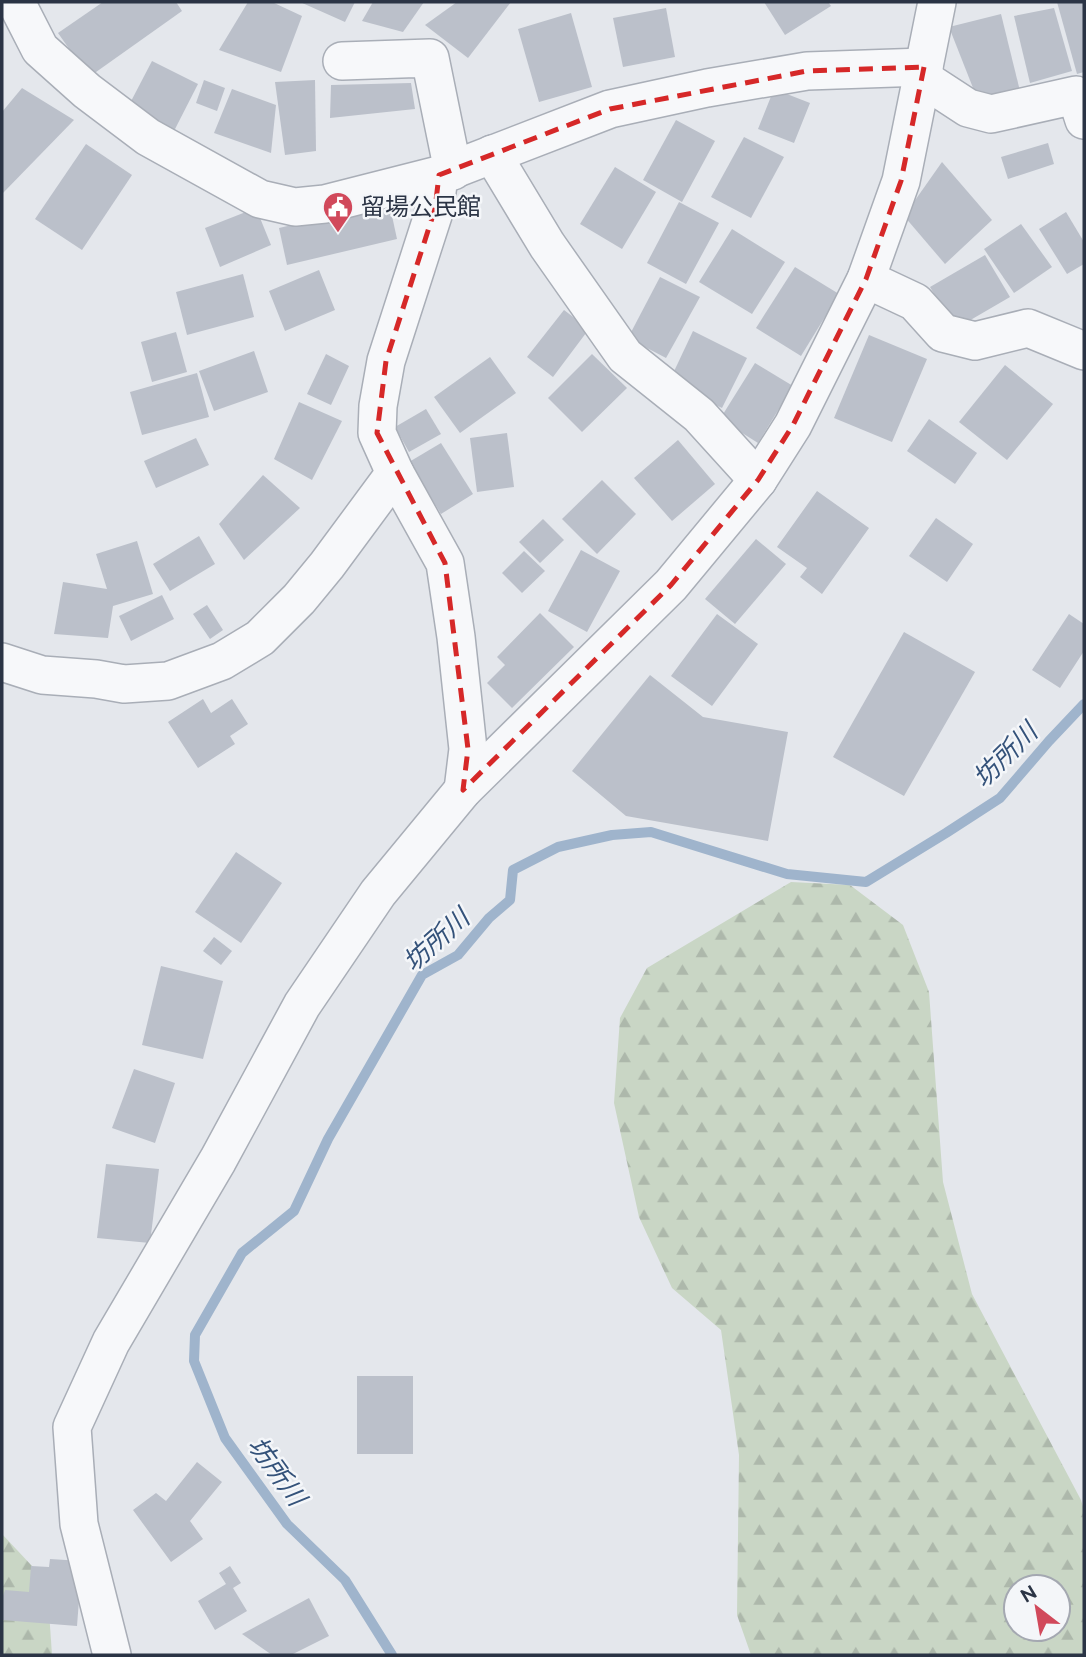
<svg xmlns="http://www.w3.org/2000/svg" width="1086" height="1657" viewBox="0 0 1086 1657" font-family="Raleway,'Noto Sans JP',sans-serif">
  <defs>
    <pattern id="forest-firs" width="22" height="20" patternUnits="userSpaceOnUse" patternTransform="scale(1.75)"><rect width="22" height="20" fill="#c9d6c5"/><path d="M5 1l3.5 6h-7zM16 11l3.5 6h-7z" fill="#adb8ab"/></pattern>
  </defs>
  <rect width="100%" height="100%" fill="#e4e7ec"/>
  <g fill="url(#forest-firs)" fill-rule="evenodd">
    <path d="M791,882L850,885L903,925L929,992L943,1182L972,1294L1081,1500L1084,1510V1655H751L737,1615L739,1455L721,1330L672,1288L639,1217L614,1103L620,1018L647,968ZM1016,1587H1058V1629H1016Z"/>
    <path d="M2,1534L47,1582L52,1655H2Z"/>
  </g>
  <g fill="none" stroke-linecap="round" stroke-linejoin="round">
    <path stroke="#9fb4cc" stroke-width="10" d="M392,1655L345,1580L287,1524L225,1438L194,1361L195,1335L242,1253L294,1211L328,1139L422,975L458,955L489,918L510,900L513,870L558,847L612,835L651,832L787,874L866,882L946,833L1000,798L1049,741L1084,704"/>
  </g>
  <g fill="#bbc0ca">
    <path d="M103,2H176L182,11L89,77L58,33Z"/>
    <path d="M248,2H272L302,16L281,72L219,50Z"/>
    <path d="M300,2H355L345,22Z"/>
    <path d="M373,2H424L403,32L362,21Z"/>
    <path d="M457,2H511L468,58L425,25Z"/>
    <path d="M764,2H828L831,6L785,35Z"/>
    <path d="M1057,2H1084V72L1077,74Z"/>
    <path d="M666,8L675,57L623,67L613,18Z"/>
    <path d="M1054,8L1072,71L1030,83L1014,16Z"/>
    <path d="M571,13L592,87L539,102L518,29Z"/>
    <path d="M1001,14L1020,91L977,98L949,27Z"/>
    <path d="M152,61L198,84L174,131L128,107Z"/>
    <path d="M204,80L225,88L217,111L196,103Z"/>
    <path d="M315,80L316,151L285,155L275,82Z"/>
    <path d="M411,83L415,109L330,118L331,85Z"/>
    <path d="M22,88L74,120L2,194V112Z"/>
    <path d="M232,89L276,105L271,153L214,133Z"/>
    <path d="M774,89L810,103L794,143L758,129Z"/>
    <path d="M676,120L715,141L682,202L643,180Z"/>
    <path d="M744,137L784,157L751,218L711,197Z"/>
    <path d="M1048,143L1054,164L1008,179L1001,157Z"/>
    <path d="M86,144L132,175L82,250L35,219Z"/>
    <path d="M942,162L992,220L945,264L904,216Z"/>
    <path d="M615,167L656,192L622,249L580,224Z"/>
    <path d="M389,202L397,239L287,265L279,228Z"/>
    <path d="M679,202L719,223L686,284L647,263Z"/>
    <path d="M256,208L271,245L220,267L205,228Z"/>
    <path d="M1066,212L1084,242V264L1067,274L1039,229Z"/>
    <path d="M1021,224L1052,267L1014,293L984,249Z"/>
    <path d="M732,229L785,262L752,314L699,282Z"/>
    <path d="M985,255L1010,297L955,329L930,287Z"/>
    <path d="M795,267L839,294L801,356L756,328Z"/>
    <path d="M319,270L335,310L285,331L269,291Z"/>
    <path d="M243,274L254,317L187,335L176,292Z"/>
    <path d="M660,277L700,297L666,358L628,338Z"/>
    <path d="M564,310L589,329L553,377L527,357Z"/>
    <path d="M693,331L747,358L722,408L669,382Z"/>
    <path d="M176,332L187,372L152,382L141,342Z"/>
    <path d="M869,335L927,359L892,442L834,418Z"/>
    <path d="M254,351L268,392L214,411L199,371Z"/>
    <path d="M326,354L349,366L331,405L307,394Z"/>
    <path d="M592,354L627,388L582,432L548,398Z"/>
    <path d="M490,357L516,393L460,433L434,397Z"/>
    <path d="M755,363L793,386L758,443L720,419Z"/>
    <path d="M1005,365L1053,404L1007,460L959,422Z"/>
    <path d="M197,373L209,417L142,435L130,392Z"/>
    <path d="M299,402L342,421L312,480L274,459Z"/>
    <path d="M426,409L441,434L409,452L395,427Z"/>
    <path d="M929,419L977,453L955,484L907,451Z"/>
    <path d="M507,433L514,487L477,492L470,438Z"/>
    <path d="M196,438L209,465L156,488L144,461Z"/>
    <path d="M678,440L715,484L672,521L634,478Z"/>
    <path d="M441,443L473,494L441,514L409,462Z"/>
    <path d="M263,475L300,508L244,560L219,524Z"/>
    <path d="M602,480L636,514L597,554L562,519Z"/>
    <path d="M817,491L869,528L822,594L800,577L807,568L777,547Z"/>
    <path d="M936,518L973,544L947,582L909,556Z"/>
    <path d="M543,519L564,540L540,563L519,542Z"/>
    <path d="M199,536L215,564L170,591L153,564Z"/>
    <path d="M756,539L786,564L735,624L705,599Z"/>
    <path d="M137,541L153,594L113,606L108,638L54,634L63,582L107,589L96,554Z"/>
    <path d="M581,550L620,571L587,632L548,611Z"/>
    <path d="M524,551L545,571L522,593L502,573Z"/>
    <path d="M162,595L174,619L131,641L119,616Z"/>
    <path d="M207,605L223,630L210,639L193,614Z"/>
    <path d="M540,613L574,647L512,708L487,683L505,665L497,657Z"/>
    <path d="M717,614L758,644L712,706L671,676Z"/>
    <path d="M1069,614L1084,624V651L1060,688L1032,670Z"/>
    <path d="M904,632L975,672L904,796L833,757Z"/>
    <path d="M650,675L703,717L788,732L768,841L626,816L572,771Z"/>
    <path d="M203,699L211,713L232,699L248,724L230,736L235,744L198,768L168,722Z"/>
    <path d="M236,852L282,883L241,943L195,912Z"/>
    <path d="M214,937L232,951L221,965L203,951Z"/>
    <path d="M161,966L223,981L203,1059L142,1045Z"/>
    <path d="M134,1069L175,1083L155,1143L112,1128Z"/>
    <path d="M106,1164L159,1169L150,1243L97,1238Z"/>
    <rect x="357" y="1376" width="56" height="78"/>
    <path d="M197,1462L222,1482L190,1521L203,1539L171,1562L133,1510L156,1493L166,1501Z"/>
    <path d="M50,1559L82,1561L77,1626L2,1620V1599L5,1590L29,1592L31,1566L49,1567Z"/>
    <path d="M230,1566L241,1583L233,1588L247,1611L215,1630L198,1601L226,1584L219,1573Z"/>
    <path d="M309,1598L329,1636L291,1655H272L242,1634Z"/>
  </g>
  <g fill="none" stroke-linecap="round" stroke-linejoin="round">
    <g stroke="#a9aeb7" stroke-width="40">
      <g id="minor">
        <path d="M16,2L40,49L87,91L148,137L260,199L295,207L325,204L439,175L610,109L707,88L807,71L924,67"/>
        <path d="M342,61L430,58L453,171"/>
        <path d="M922,78L968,108L991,114L1076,95L1084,120"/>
        <path d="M492,154L547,245L625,356L699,415L758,480"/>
        <path d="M439,175L435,209L386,361L378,406L377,433L395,473L445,563L456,637L468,749L463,790"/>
        <path d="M866,279L915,302L943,333L975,341L1028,328L1084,351"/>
        <path d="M2,662L42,675L96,679L124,684L168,681L222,661L260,638L299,599L327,565L395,473"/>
        <path d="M112,1655L79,1524L72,1427L111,1342L218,1160L302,1005L378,893L463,790L671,585L758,480L793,425L866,279L901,181L937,2"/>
      </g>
    </g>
    <use href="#minor" stroke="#f7f8fa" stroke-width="37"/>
  </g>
  <path fill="none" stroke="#d62828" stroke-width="5" stroke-dasharray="14 9" stroke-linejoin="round" d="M924,67L901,181L866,279L793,425L758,480L671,585L463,790L468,749L445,563L377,433L386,361L435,209L439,175L610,109L807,71Z"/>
  <defs>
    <g id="civic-pin" transform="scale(1.575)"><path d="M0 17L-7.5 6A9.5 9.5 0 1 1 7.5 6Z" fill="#d1495b" stroke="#f4f6f9"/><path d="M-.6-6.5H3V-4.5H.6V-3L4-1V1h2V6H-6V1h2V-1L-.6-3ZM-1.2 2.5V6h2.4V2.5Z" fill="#fff"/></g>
  </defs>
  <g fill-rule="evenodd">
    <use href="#civic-pin" x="338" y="207"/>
  </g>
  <g text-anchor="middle" stroke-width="5" stroke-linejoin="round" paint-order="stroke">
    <g font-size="24" fill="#2b3445" stroke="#f4f6f9" text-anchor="start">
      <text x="361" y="215">留場公民館</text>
    </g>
    <g font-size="26" font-style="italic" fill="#34527a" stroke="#f4f6f9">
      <text transform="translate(1005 755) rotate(-45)" y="9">坊所川</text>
      <text transform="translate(436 940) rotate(-42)" y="9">坊所川</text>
      <text transform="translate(277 1471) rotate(54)" y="9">坊所川</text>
    </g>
  </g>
  <rect width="1086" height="1657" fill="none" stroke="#2b3445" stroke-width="7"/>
  <g transform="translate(1037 1608) rotate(329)"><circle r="33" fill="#f4f6f9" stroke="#a4a8b1" stroke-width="2"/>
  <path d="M0-5L12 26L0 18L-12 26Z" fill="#d1495b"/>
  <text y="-10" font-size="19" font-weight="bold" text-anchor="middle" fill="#2b3445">N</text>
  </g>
</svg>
